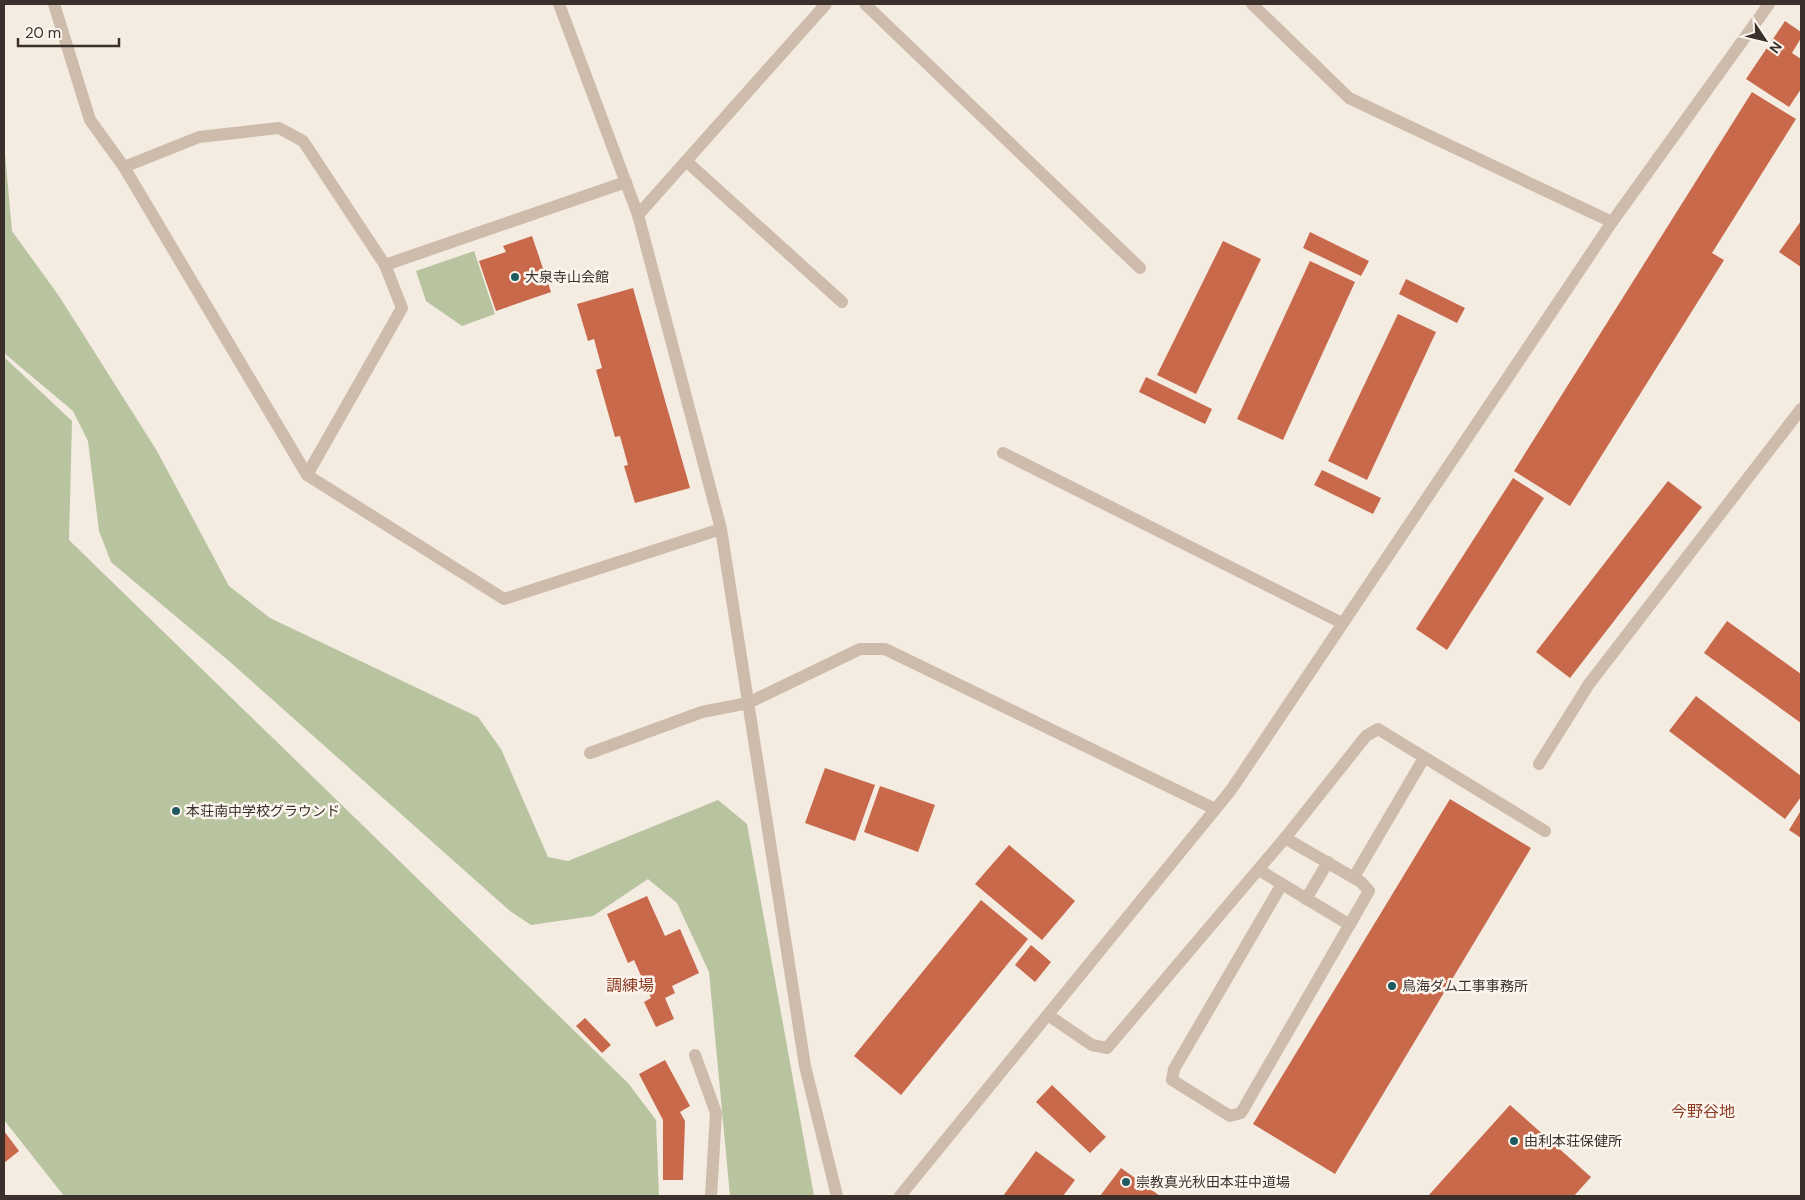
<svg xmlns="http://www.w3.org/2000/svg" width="1805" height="1200" viewBox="0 0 1805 1200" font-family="'DM Sans','Noto Sans JP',sans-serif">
  <rect width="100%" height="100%" fill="#f4ebe1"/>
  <g fill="#b8c4a0">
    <path d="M4,143L12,231L59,296L157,451L229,586L270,618L478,717L501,749L548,857L568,861L718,800L747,824L814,1196H730L709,972L677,903L648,879L593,916L531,925L510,911L229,661L111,562L99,531L88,441L73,411L4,353Z"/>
    <path d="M474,251L495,314L462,326L426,301L416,271Z"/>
    <path d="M4,357L72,421L69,540L628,1083L656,1120L659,1196H64L4,1120Z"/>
  </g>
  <g fill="#c8694b">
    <path d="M1785,21L1801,32V38L1792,53L1801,59V89L1789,107L1746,79Z"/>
    <path d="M1752,92L1796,119L1712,253L1724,260L1570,506L1514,471Z"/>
    <path d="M1801,221V267L1779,252Z"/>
    <path d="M1310,232L1369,261L1361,276L1303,248Z"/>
    <path d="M532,236L551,292L496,311L479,261L506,252L503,246Z"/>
    <path d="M1223,241L1261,259L1196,394L1157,375Z"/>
    <path d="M1310,261L1355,282L1283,440L1237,419Z"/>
    <path d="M1406,279L1465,308L1457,323L1399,294Z"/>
    <path d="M633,288L690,488L635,503L624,466L628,465L620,436L615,437L596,370L602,368L594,339L588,341L577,304Z"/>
    <path d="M1398,314L1436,332L1367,480L1328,461Z"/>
    <path d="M1146,377L1212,409L1205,424L1139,392Z"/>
    <path d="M1322,470L1381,498L1373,514L1314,485Z"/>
    <path d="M1513,478L1544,498L1447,650L1416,629Z"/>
    <path d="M1668,481L1702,507L1570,678L1536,652Z"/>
    <path d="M1727,621L1801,674V723L1704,653Z"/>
    <path d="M1696,696L1801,776V797L1785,819L1669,731Z"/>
    <path d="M825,768L875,785L855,841L805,823Z"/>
    <path d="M880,786L935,805L918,852L864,832Z"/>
    <path d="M1450,799L1531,848L1335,1174L1253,1124Z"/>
    <path d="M1800,812L1801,813V838L1789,830Z"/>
    <path d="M1009,845L1075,901L1042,940L975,884Z"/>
    <path d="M647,896L665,936L680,929L699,973L672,986L675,993L665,998L674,1019L656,1027L644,1002L651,998L634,960L628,963L607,914Z"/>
    <path d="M981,900L1028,939L901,1095L854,1056Z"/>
    <path d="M1031,945L1051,962L1035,982L1015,965Z"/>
    <path d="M585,1018L611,1045L602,1053L576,1026Z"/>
    <path d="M665,1060L690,1106L680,1112L685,1121L683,1180H663V1120L639,1074Z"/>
    <path d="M1052,1085L1106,1137L1090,1153L1036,1102Z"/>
    <path d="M1510,1105L1591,1177L1574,1196H1428Z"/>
    <path d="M4,1131L19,1151L4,1163Z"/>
    <path d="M1036,1151L1075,1180L1063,1196H1003Z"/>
    <path d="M1121,1168L1160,1196H1100Z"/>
  </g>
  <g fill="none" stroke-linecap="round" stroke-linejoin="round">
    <g stroke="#cdbbac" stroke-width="12">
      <path d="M54,4L90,120L124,167L199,137L279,128L303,141L385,265L626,182"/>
      <path d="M559,4L638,215L721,529L805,1066L837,1196"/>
      <path d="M865,4L1140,268"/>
      <path d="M1252,4L1349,98L1612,222"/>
      <path d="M686,161L842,302"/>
      <path d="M124,167L307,475L402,308L385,265"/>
      <path d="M638,215L826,4"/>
      <path d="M1003,453L1342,623"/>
      <path d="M307,475L504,599L721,529"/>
      <path d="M590,753L702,712L748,703L860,649H885L1215,809"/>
      <path d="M1539,764L1589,684L1801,409"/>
      <path d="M1285,838L1366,736L1378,729L1545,831"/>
      <path d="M1259,870L1350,925"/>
      <path d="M1354,877L1424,758"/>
      <path d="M1306,899L1328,862"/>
      <path d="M1048,1015L1092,1045L1107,1048L1285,838L1361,882L1369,891L1241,1113L1230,1116L1172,1080L1174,1069L1282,884"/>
      <path d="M695,1055L716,1113L711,1196"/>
      <path d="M900,1196L1231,790L1612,222L1769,4"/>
    </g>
  </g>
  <g fill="#1f5a5e" stroke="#fbf5ee" stroke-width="2">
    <circle cx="515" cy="277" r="5"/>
    <circle cx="176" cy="811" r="5"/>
    <circle cx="1392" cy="986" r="5"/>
    <circle cx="1514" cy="1141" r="5"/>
    <circle cx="1126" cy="1182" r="5"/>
  </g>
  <g text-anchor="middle" stroke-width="5" stroke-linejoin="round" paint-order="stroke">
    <g font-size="14" fill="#3b302b" stroke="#fbf5ee" text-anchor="start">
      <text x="525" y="282">大泉寺山会館</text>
      <text x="186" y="816">本荘南中学校グラウンド</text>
      <text x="1402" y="991">鳥海ダム工事事務所</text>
      <text x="1524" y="1146">由利本荘保健所</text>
      <text x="1136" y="1187">崇教真光秋田本荘中道場</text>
    </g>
    <g font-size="16" fill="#8c3b22" stroke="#fbf5ee">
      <text x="630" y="991">調練場</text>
      <text x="1703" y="1117">今野谷地</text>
    </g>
  </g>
  <rect width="1805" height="1200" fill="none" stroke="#3b302b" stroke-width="10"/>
  <g transform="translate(1765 40) rotate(125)" stroke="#fbf5ee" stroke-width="4" paint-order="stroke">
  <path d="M0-4L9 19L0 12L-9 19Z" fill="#3b302b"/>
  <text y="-8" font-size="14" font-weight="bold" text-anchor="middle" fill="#3b302b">N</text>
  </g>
  <path d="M18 38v8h101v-8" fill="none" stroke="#3b302b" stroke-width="2.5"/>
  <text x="25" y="38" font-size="15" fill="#3b302b" stroke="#fbf5ee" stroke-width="4" paint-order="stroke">20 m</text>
</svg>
